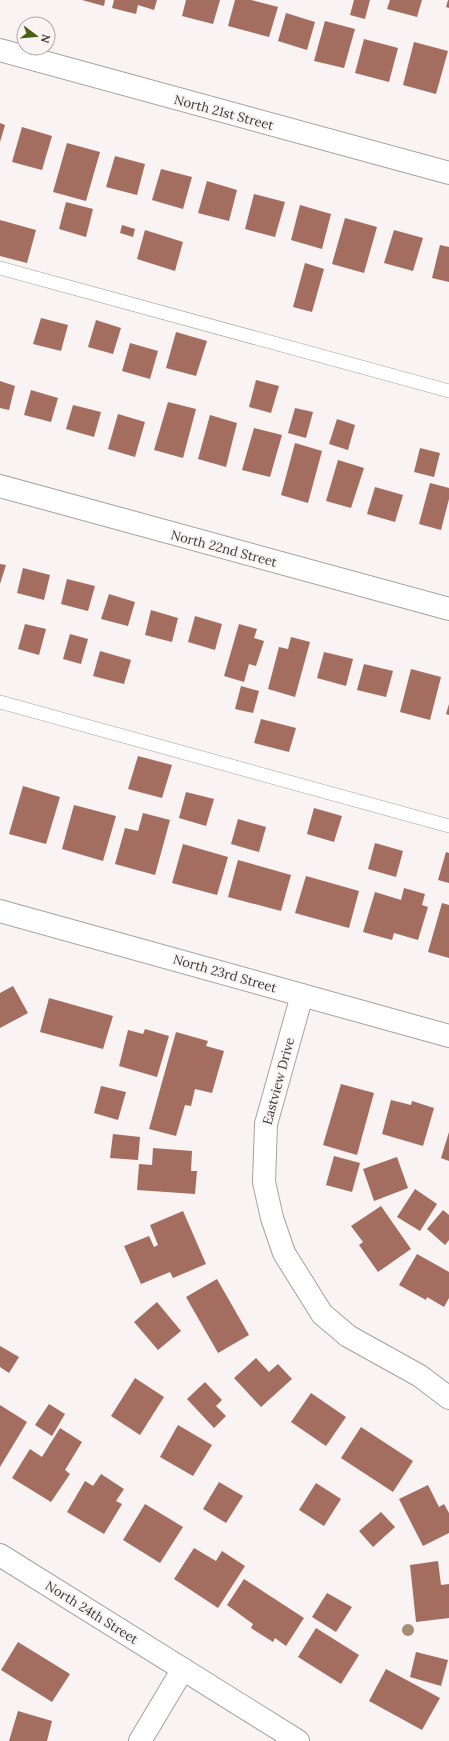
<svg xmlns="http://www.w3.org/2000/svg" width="449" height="1741" viewBox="0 0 449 1741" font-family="Lora,serif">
  <rect width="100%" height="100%" fill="#f9f3f3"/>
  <g fill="#a36e60">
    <path d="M82,0H105L104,6Z"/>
    <path d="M114,0H157L154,10L138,5L136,14L112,8Z"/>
    <path d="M186,0H220L213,24L182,16Z"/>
    <path d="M235,0H251L278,7L269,37L228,26Z"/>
    <path d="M354,0H370L365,19L350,15Z"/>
    <path d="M390,0H422L417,17L387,9Z"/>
    <path d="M448,0H449V8L446,7Z"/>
    <path d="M286,13L315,22L307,50L278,41Z"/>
    <path d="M325,21L355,29L344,68L314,61Z"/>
    <path d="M364,39L398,48L389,82L355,73Z"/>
    <path d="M414,42L448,51L436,94L403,85Z"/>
    <path d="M0,123L5,125L0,142Z"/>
    <path d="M22,127L52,136L42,170L12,162Z"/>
    <path d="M67,143L100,152L86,201L53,192Z"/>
    <path d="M115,156L145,164L137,195L106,187Z"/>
    <path d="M161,169L192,177L183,209L152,200Z"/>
    <path d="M207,181L237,190L229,221L198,213Z"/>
    <path d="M254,194L285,202L275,237L245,229Z"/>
    <path d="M66,202L93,209L86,237L59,229Z"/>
    <path d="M300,205L331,214L322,249L291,240Z"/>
    <path d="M345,218L377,227L364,273L332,264Z"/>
    <path d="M0,220L36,230L27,263L0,256Z"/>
    <path d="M122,225L135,229L133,237L120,233Z"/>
    <path d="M145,230L183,242L175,271L137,259Z"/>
    <path d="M394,230L423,238L413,271L384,263Z"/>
    <path d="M440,245L449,247V282L432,278Z"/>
    <path d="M305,263L324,269L312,312L293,307Z"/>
    <path d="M41,318L68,325L61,351L33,344Z"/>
    <path d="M96,320L121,328L113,354L88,347Z"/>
    <path d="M176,332L207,341L196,376L166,368Z"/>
    <path d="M130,343L158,351L150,379L122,371Z"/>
    <path d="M256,380L279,386L271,413L249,407Z"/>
    <path d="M0,381L15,386L9,410L0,408Z"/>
    <path d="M31,390L58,398L51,422L24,415Z"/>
    <path d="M168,402L196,409L183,458L154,450Z"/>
    <path d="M73,405L101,412L94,437L66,429Z"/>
    <path d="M295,408L313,412L306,438L288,433Z"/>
    <path d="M118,414L145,422L135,457L108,449Z"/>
    <path d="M210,415L237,423L226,467L198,459Z"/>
    <path d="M337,419L355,425L348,450L329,444Z"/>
    <path d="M254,428L282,435L270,477L242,470Z"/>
    <path d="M295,443L322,451L308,503L281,495Z"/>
    <path d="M420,448L440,453L434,477L414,472Z"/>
    <path d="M338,460L364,468L351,508L326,501Z"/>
    <path d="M430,483L449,488V499L441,530L419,524Z"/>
    <path d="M375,487L403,495L395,522L367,514Z"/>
    <path d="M0,564L6,565L0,584Z"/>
    <path d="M23,568L50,575L44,600L17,593Z"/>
    <path d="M67,579L95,586L88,611L61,604Z"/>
    <path d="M109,594L135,602L128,626L101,619Z"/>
    <path d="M151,610L178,618L172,642L145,635Z"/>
    <path d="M195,616L222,624L215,650L188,642Z"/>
    <path d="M25,624L46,629L39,655L18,649Z"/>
    <path d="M239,624L257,629L254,638L264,641L256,666L249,664L244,682L224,676Z"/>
    <path d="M70,634L88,639L81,664L63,659Z"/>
    <path d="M291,637L310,642L295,697L268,689L279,647L288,649Z"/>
    <path d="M100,651L131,660L124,684L93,676Z"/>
    <path d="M324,652L353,659L346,686L317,678Z"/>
    <path d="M364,664L393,671L386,697L357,690Z"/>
    <path d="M411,669L441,677L430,720L400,712Z"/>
    <path d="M241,686L259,691L253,713L235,709Z"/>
    <path d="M449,704V715L446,714Z"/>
    <path d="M261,719L296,728L289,752L254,743Z"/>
    <path d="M138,756L172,765L162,798L128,789Z"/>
    <path d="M23,786L60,797L46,844L9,834Z"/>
    <path d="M186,792L214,799L206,826L179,818Z"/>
    <path d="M74,805L116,816L103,861L62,849Z"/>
    <path d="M314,808L342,816L334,842L307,834Z"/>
    <path d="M143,813L170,820L155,875L115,864L125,828L138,831Z"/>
    <path d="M238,819L266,827L259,852L231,844Z"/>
    <path d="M375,843L403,851L396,877L368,869Z"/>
    <path d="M183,844L228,857L217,895L172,883Z"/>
    <path d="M446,852L449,853V883L438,880Z"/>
    <path d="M238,860L291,875L281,911L228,897Z"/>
    <path d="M306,876L359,891L349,928L295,913Z"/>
    <path d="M404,888L425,894L422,905L428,907L418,940L394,933L392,940L363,932L375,892L401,900Z"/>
    <path d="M442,903L449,905V958L428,952Z"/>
    <path d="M13,986L28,1013L0,1028V993Z"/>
    <path d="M49,998L113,1016L103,1049L40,1032Z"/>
    <path d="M145,1029L169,1036L157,1077L119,1066L128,1030L143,1034Z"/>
    <path d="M176,1032L208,1041L206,1046L224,1051L212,1093L195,1089L191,1106L185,1105L176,1136L149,1129Z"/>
    <path d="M341,1084L374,1093L357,1155L323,1145Z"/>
    <path d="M101,1086L126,1092L118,1120L94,1113Z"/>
    <path d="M391,1100L411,1105L412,1101L434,1108L423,1146L382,1134Z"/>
    <path d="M449,1132V1161L441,1158Z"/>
    <path d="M113,1134L140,1137L138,1160L110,1158Z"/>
    <path d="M153,1148L192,1151L191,1171H197L195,1194L137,1190L139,1164L152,1165Z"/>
    <path d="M334,1156L360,1163L352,1192L326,1185Z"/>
    <path d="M397,1157L408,1188L374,1201L363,1169Z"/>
    <path d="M415,1189L437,1204L420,1231L397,1217Z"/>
    <path d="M381,1206L411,1249L378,1272L359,1245L363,1242L351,1226Z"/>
    <path d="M443,1210L449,1215V1240L445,1245L427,1229Z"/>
    <path d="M183,1211L206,1264L173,1278L170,1272L141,1284L124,1246L149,1236L154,1247L158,1245L150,1225Z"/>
    <path d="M417,1254L449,1272V1298L444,1307L427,1297L426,1300L399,1285Z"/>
    <path d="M217,1279L249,1335L218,1353L186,1297Z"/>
    <path d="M157,1302L181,1331L158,1350L134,1322Z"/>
    <path d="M0,1346L19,1357L9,1373L0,1367Z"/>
    <path d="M256,1358L269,1372L278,1364L292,1379L261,1407L234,1378Z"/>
    <path d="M135,1378L164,1397L140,1435L111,1416Z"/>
    <path d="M205,1382L222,1400L216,1406L226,1416L214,1428L187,1399Z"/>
    <path d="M311,1393L346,1417L326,1446L291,1422Z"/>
    <path d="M49,1404L65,1414L52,1436L35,1425Z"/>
    <path d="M0,1405L27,1422L0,1467Z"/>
    <path d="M178,1425L212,1445L193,1476L160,1457Z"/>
    <path d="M361,1427L413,1461L393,1492L341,1458Z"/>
    <path d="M60,1428L82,1442L65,1470L70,1474L51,1502L12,1478L30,1449L42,1457Z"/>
    <path d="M101,1474L124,1489L116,1501L122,1504L104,1534L67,1512L85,1481L93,1486Z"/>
    <path d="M219,1482L243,1496L226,1523L203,1509Z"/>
    <path d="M316,1483L341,1499L324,1526L299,1510Z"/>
    <path d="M428,1485L439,1507L444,1504L449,1513V1533L423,1546L399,1499Z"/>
    <path d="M145,1504L183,1527L160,1563L123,1540Z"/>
    <path d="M381,1512L395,1527L373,1547L359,1531Z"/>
    <path d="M194,1548L216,1561L222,1551L245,1566L218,1608L174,1579Z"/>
    <path d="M438,1561L441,1585L449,1584V1618L416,1622L410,1565Z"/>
    <path d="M244,1579L304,1618L286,1646L275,1638L273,1642L251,1628L253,1624L227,1605Z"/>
    <path d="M327,1593L352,1607L336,1632L312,1617Z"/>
    <path d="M316,1628L359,1655L341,1684L298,1657Z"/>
    <path d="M18,1642L70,1674L52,1702L1,1670Z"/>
    <path d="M416,1652L448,1660L441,1686L410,1677Z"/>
    <path d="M386,1669L440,1698L422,1730L369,1701Z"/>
    <path d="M18,1711L52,1721L47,1741H9Z"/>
  </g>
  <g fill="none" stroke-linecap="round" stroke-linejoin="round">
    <g stroke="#a6a1a1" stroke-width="14">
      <g id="lane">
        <path d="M0,268L449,391"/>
        <path d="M0,702L449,826"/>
      </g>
    </g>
    <g stroke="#a6a1a1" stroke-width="24">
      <g id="street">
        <path d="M0,50L449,173"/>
        <path d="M0,486L449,609"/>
        <path d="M0,911L449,1036"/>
        <path d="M302,995L266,1124L264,1182L272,1218L284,1253L322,1314L348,1336L420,1376L449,1398"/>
        <path d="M0,1555L298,1741"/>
        <path d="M140,1741L183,1669"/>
      </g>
    </g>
    <use href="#lane" stroke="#fff" stroke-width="13"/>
    <use href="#street" stroke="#fff" stroke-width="22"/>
  </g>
  <circle fill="#a78c77" cx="408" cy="1630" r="6"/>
  <g text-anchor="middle" stroke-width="4" stroke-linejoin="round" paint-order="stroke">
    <g font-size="13" fill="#3d3a3a" stroke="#f9f3f3">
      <text transform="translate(224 112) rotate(15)" y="5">North 21st Street</text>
      <text transform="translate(224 548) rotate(15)" y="5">North 22nd Street</text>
      <text transform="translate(225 973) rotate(16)" y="5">North 23rd Street</text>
      <text transform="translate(278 1081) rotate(-75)" y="5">Eastview Drive</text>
      <text transform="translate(92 1612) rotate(32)" y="5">North 24th Street</text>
    </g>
  </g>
  <g transform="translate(36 36) rotate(106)"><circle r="19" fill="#f9f3f3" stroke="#aea9a9"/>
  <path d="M0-3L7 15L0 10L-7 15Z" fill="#456111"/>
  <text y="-6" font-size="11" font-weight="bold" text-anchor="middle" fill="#3d3a3a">N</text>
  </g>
</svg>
